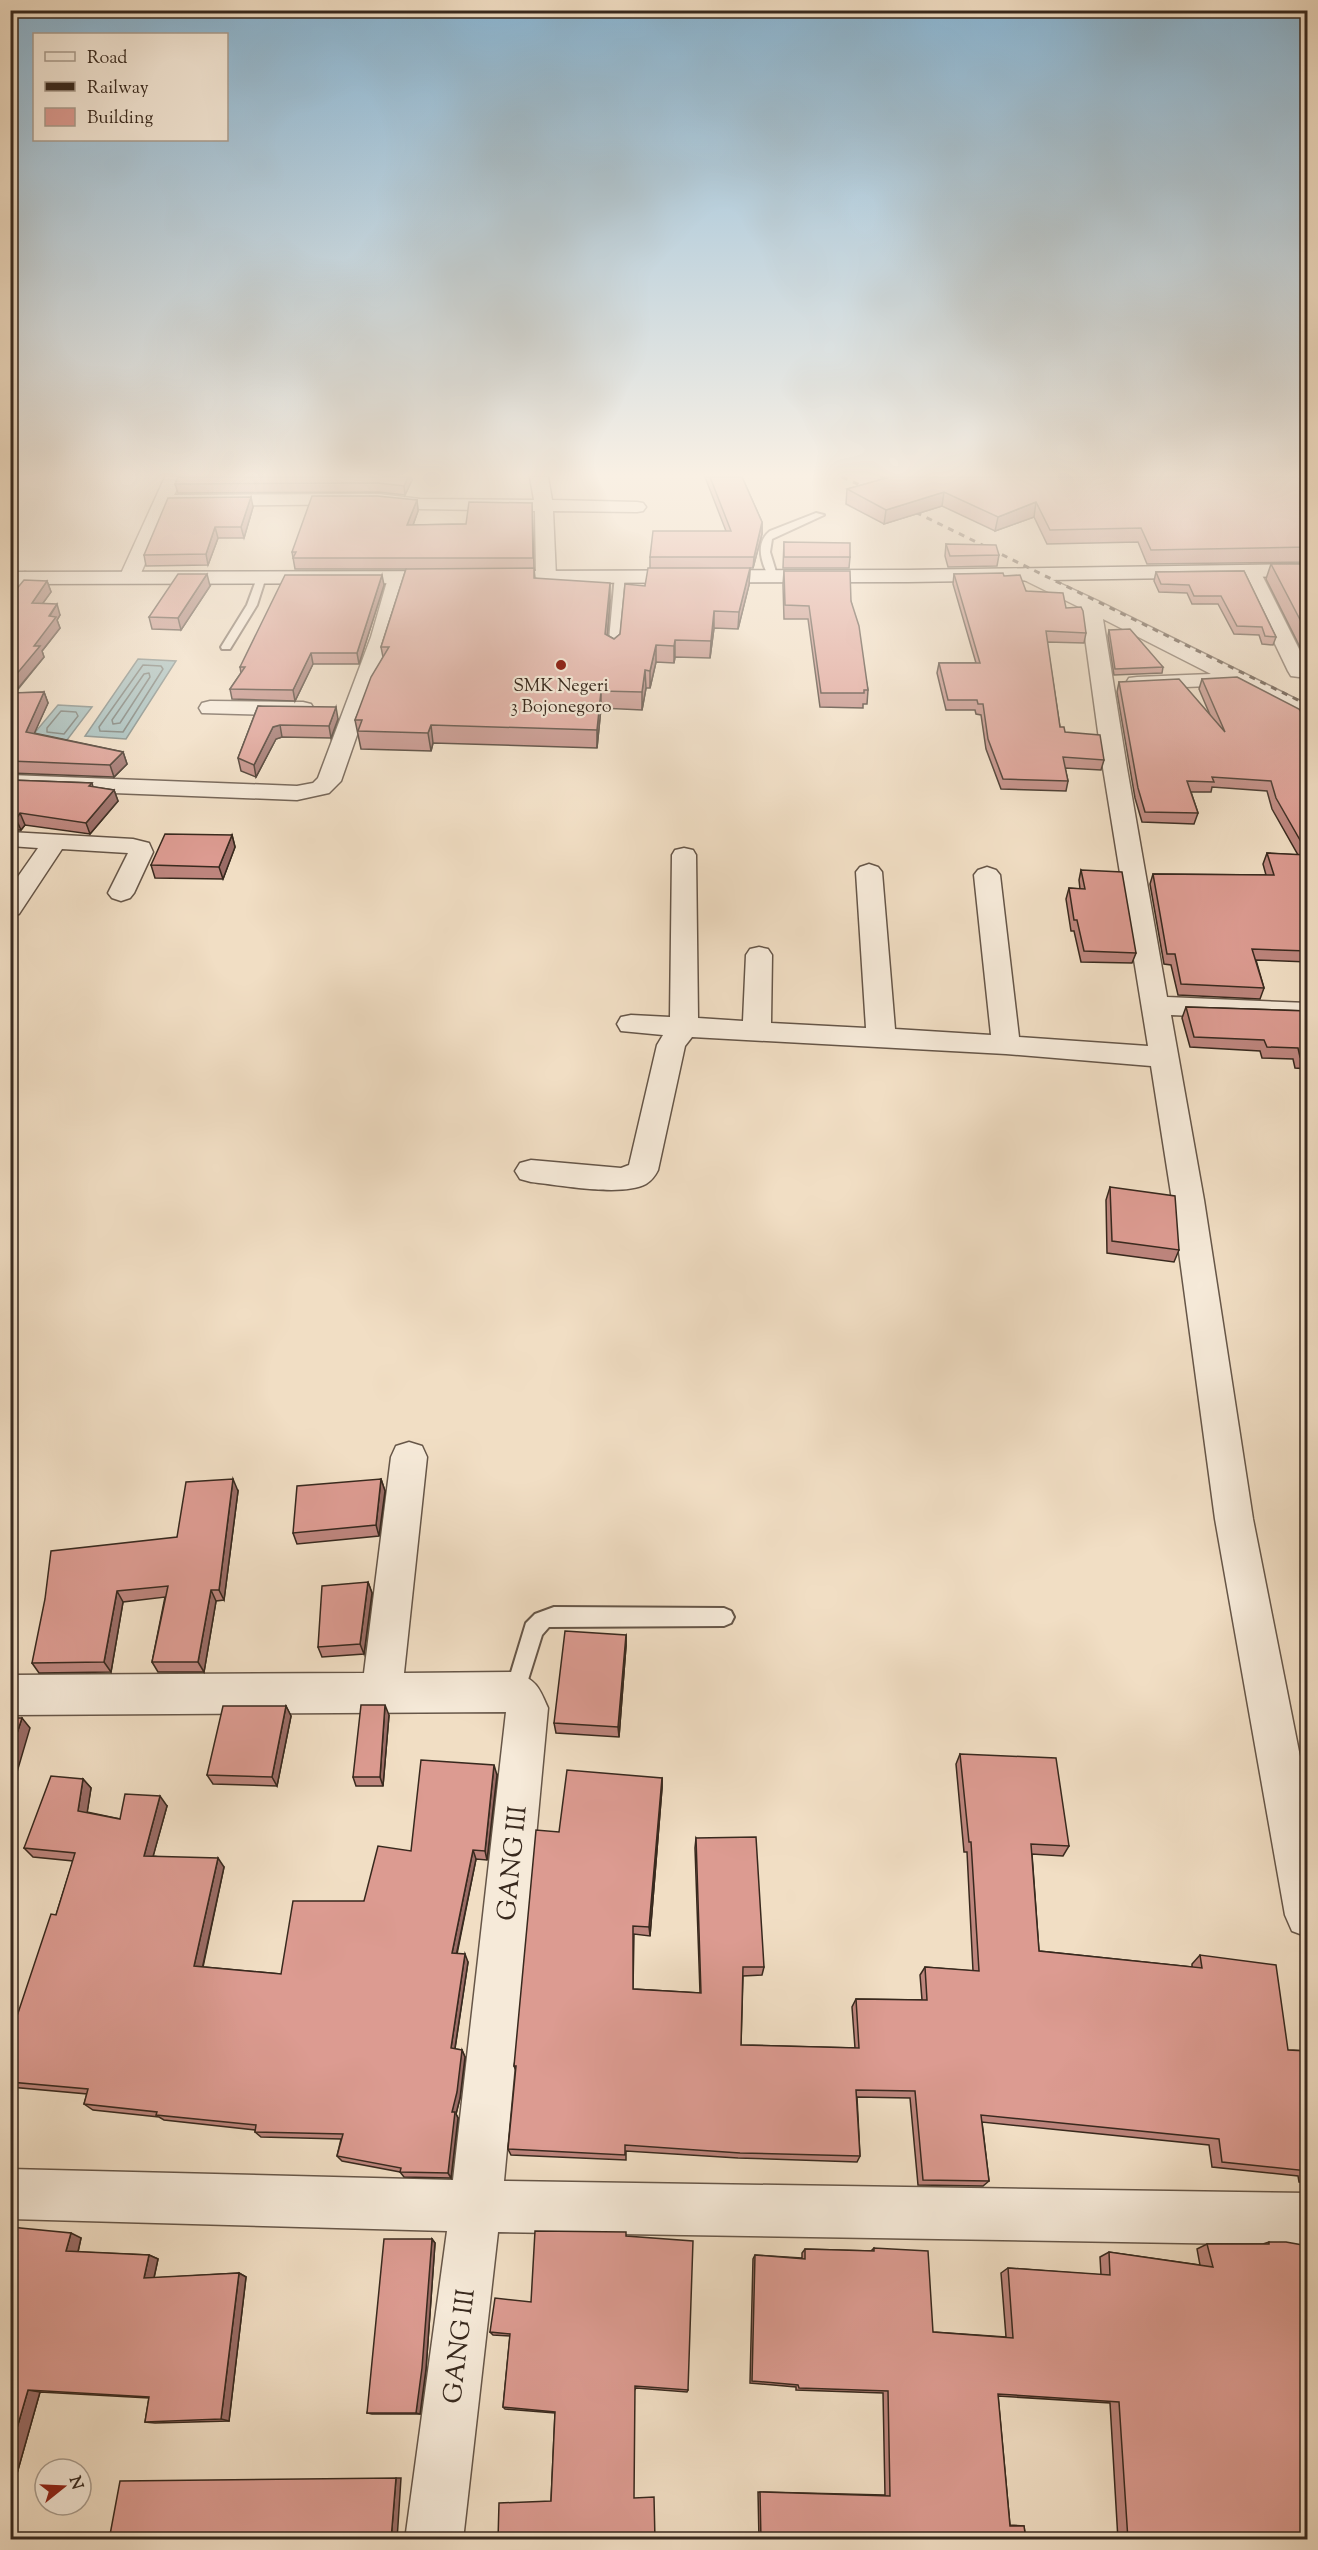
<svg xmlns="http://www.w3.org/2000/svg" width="1318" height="2550" viewBox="0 0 1318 2550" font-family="'Sorts Mill Goudy',serif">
  <rect width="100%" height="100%" fill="#f1dec4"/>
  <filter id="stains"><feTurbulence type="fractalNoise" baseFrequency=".00333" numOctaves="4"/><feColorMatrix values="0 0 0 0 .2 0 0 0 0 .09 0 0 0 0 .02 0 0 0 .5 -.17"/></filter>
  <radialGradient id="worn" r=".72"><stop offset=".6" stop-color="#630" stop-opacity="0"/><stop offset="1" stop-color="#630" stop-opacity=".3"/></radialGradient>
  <g fill="#9cbbbc" stroke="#74817d" stroke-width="1.5">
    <path d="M138,659L176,661L126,739L85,736Z"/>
    <path d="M58,705L92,707L67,740L31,737Z"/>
  </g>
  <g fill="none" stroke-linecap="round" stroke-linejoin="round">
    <g stroke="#6a726d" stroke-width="1.5">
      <path d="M143,665L161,666L163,669L123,732L100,731L99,727Z"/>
      <path d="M149,673L150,677L120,723L113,724L112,720L144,674Z"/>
      <path d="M61,711L76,712L78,716L64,734L47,732V728Z"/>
    </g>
    <g stroke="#665648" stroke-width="4">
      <g id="lane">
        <path d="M816,513L824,515L772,539L770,552L777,575L769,577C761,562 755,543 770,531Z"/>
        <path d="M620,572L625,575L618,651L613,654L608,651L615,575Z"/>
        <path d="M258,575L266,577L257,605L230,649H222L221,647L247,605Z"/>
        <path d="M554,1607L724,1608L731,1611L734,1617L731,1623L724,1626L549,1627L542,1635L522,1699L515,1702L508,1699L505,1692L526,1623L535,1614Z"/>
      </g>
    </g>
    <g stroke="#665648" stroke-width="3">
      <g id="street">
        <path d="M165,477H183L174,495L379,494L420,499L534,500L530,477H548L552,500L637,502L643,503L646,507L643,511L637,512L553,511L556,577L553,581H539L536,577L535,511L420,509L379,504L169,506L139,578L136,582H122L119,578Z"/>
        <path d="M1250,565L1257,567L1260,571L1308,667L1307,676L1299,677L1291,676L1288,671L1240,571L1243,567Z"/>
        <path d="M1027,568L1098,601L1308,705V724L1234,685L1137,689L1129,688L1126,683L1129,678L1137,677L1211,674L1103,619L1127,768L1167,997L1308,1003V1021L1171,1015L1204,1200L1253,1519L1308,1797V1937L1292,1931L1285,1915L1215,1519L1172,1200L1151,1066L1006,1054L692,1037L685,1046L658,1170C655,1176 652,1180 646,1184C622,1197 560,1185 531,1182L520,1179L515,1171L520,1163L531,1160L621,1168L629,1165L657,1045L663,1035L621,1031L617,1024L621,1017L631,1015L670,1017L672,855L675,850L684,848L693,850L696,855L698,1018L743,1021L746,955L750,949L759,947L768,949L772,955L771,1023L866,1028L856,872L860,867L869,864L878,867L882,872L895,1029L991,1035L974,875L978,870L987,867L996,870L1000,875L1019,1037L1148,1046L1103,768L1081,608L1020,578L1017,574L1020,570Z"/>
        <path d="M25,572L32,574L35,578L17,601L10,603C10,589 9,576 25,572Z"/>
        <path d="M398,572L405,574L408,578L391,637L341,781L329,793L297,800L10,789V775L297,786L313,783L318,778L371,637L388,578L391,574Z"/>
        <path d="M210,701L303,702L311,704L314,709L311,714L303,716L202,713L199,708L202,703Z"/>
        <path d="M10,832L133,839L149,843L153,852L134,893L130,898L121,901L112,898L108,893L128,853L62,849L19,914L10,916V888L38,848L10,846Z"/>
        <path d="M409,1442L422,1446L427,1457L404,1673L515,1672C537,1681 539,1687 548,1708L504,2181L1308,2193V2245L498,2232L463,2540H405L447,2231L10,2219V2169L453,2180L506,1712L10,1715V1675L364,1673L391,1457L396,1446Z"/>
      </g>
    </g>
    <g stroke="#38291e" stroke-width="3">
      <path id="secondary" d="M1308,564V576L908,582L10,584V572L908,570Z"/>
    </g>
    <use href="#lane" fill="#f6ead9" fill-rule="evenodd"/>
    <use href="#street" fill="#f6ead9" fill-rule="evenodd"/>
    <use href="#secondary" fill="#f6ead9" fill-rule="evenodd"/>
    <g stroke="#38291e" stroke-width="3" stroke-dasharray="6 6" stroke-linecap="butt">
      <path d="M842,477L875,492"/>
      <path d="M905,507L1308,705"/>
    </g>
  </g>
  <g fill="#bd857d" stroke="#38291e" stroke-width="1.5">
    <path d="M705,477H742L762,522V534L753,568H750L749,585L738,629L714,628L710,658L675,657L674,663L656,662L650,688H646L642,710L601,708L597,748L433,743L431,751L361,749L355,720L383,657L381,647L406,569H295L292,552L417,500L418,511L413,525L466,524L532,503L534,568L535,578L610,600L607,635L614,639L620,634L645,586L650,568V557L726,531Z"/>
    <path d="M880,477H1296L1304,480L1302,479V477H1308V562L1147,564L1138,542L1047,544L1034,517L995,531L942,506L884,524L846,504L847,489L884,479Z"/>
    <path d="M412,480L405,495L379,492L178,493L175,484Z"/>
    <path d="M253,507L244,538H218L208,565L146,566L144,555Z"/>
    <path d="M784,542L850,557L849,568H783Z"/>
    <path d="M946,544L999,555L997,566L948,567L945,556Z"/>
    <path d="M1271,564H1308V647H1300L1266,579Z"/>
    <path d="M784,571L851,601L868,690L867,704H863V708L820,707L808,619H784L783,585Z"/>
    <path d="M1244,571L1276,637L1273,645L1262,644L1259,635L1234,634L1218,604H1192L1187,593L1159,592L1154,581L1156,572Z"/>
    <path d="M954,574L1004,576L1026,591L1066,608L1086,633L1084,643L1047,642L1060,727L1065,732L1104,760L1101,770L1065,768L1068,781L1066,791L1001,789L986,749L981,715L976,714L975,710H946L937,673L939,663H976L953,584Z"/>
    <path d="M47,581L51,592L43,603L60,615L57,620L60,628L42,651L44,657L15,693L44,692L48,703L34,733L123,752L127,764L114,777L10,773V593Z"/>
    <path d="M384,585L359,664H313L295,701L232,699L230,689L241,673L240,667Z"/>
    <path d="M210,586L181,630L152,629L149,617Z"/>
    <path d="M1109,630L1163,667L1162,673L1114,675L1108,636Z"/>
    <path d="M1202,679L1308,722V962L1256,960L1264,988L1260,999L1178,995L1171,965L1164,964L1150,884L1153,874L1266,875L1263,864L1267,853L1298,855L1272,809L1267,791L1212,787L1211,792H1191L1198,813L1194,824L1142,822L1135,798L1117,692L1119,682L1210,715L1199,689Z"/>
    <path d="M258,706L338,719L331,738L282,737L276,739L256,777L241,771L238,758Z"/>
    <path d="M10,780L92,783L93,787L114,790L118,801L90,834L25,825L21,830H10Z"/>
    <path d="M232,835L235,847L223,879L155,878L151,865Z"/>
    <path d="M1081,870L1136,953L1132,963L1081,962L1074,931H1071L1066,899L1069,888L1080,889L1079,880Z"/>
    <path d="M1186,1007L1308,1011V1069L1295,1068L1293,1059L1262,1058L1260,1051L1190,1047L1182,1018Z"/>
    <path d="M1307,1115H1308V1146L1302,1126Z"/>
    <path d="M1110,1187L1179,1250L1174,1262L1107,1253L1106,1200Z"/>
    <path d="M381,1479L385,1491L379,1536L297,1544L293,1533Z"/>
    <path d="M238,1491L224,1600L216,1601L204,1672H158L152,1662L165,1597L123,1602L111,1672L39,1673L32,1663L177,1537Z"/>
    <path d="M368,1582L372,1593L364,1654L322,1657L318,1647Z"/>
    <path d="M626,1635V1646L619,1737L556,1733L554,1723Z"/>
    <path d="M286,1706L291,1716L277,1786L213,1784L207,1775Z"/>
    <path d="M389,1715L383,1786H356L353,1777Z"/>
    <path d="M960,1754L1069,1846L1063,1856L1032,1854L1039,1951L1192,1967V1964L1200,1955L1288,2050L1308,2051V2183L1299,2182L1298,2176L1212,2167L1209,2145L982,2122L989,2181L983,2186L918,2185L910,2098L857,2097L860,2156L857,2162L738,2158L626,2151V2160L511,2155L508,2149L516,2071L514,2066L559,1832L662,1778V1788L650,1936L634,1934L633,1989L700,1993L695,1848L696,1838L764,1967L762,1975L743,1976L741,2045L855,2048L852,2007L856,1999L922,2000L920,1975L925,1967L973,1971L967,1852H964L956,1764Z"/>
    <path d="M497,1775L487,1860L476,1859L457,1954L468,1962L455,2049L462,2050L465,2057L460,2098L456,2114L458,2118L451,2178L404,2177L400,2172L342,2161L337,2156L341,2139L261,2137L255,2132V2130L164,2120L159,2117L93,2110L84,2104L87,2094L10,2087V2037L56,1915L73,1861L33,1857L24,1848L83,1779L91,1788L87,1812L120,1819L167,1806L153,1856L224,1867L203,1967L281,1974L364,1901L411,1851Z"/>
    <path d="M10,2227L81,2238L78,2252L149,2255L158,2259L154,2278L239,2273L246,2277L229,2421L155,2423L145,2422L149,2398L40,2392L16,2477H10Z"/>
    <path d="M626,2236L688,2390L687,2392L636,2388L551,2501L555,2413L505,2409L503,2407L510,2336L493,2335L490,2332L531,2302Z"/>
    <path d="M432,2239L435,2243L426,2369L420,2414H372L367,2413Z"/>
    <path d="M1269,2242L1308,2540H1118L1110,2403L998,2396L1010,2525L1024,2526L1026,2540H759L758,2492L885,2495L883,2393L796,2390V2387L750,2383L753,2259L755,2255L802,2258V2253L805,2249L871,2251L874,2248L933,2332L1006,2337L1001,2273L1008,2268L1101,2275L1100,2257L1109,2252L1200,2265L1197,2249L1207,2244H1263Z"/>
  </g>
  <g fill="#9a6c66" stroke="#38291e" stroke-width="1.5">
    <path d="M408,477H411L412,480L405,495L404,486Z"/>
    <path d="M944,492L942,506L884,524L886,510Z"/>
    <path d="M251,497L253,507L244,538L241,527Z"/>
    <path d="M417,500L418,511L409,536L407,525Z"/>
    <path d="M1036,502L1034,517L995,531L998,517Z"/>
    <path d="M762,522V534L753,568L754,557Z"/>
    <path d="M215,527L218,538L208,565L206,554Z"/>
    <path d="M750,568L749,585L738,629L739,612Z"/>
    <path d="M207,574L210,586L181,630L178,618Z"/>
    <path d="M382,575L384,585L359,664L357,653Z"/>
    <path d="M47,581L51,592L35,614L32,603Z"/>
    <path d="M610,583V600L606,651L605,634Z"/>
    <path d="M57,604L60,615L57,620L60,628L42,651L44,657L10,698V682Z"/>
    <path d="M714,611V628L710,658L711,641Z"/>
    <path d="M675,640V657L674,663V646Z"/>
    <path d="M656,645V662L650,688V671Z"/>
    <path d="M311,653L313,664L295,701L293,690Z"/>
    <path d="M645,670L646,688L642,710V692Z"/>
    <path d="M601,691V708L597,748V730Z"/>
    <path d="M44,692L48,703L30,743L26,732Z"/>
    <path d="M336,707L338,719L331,738L329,726Z"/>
    <path d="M280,725L282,737L276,739L256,777L254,765L273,727Z"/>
    <path d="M431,725L433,743L431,751L428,733Z"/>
    <path d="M123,752L127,764L114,777L110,765Z"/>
    <path d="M114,790L118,801L90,834L86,823Z"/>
    <path d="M20,813L25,825L21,830L16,819Z"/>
    <path d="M232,835L235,847L223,879L219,867Z"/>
    <path d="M10,1068L13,1074L10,1079Z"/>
    <path d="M233,1479L238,1491L224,1600L219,1590Z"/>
    <path d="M381,1479L385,1491L379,1536L376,1525Z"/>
    <path d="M368,1582L372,1593L364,1654L360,1644Z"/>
    <path d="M211,1590L216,1601L204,1672L198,1662Z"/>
    <path d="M117,1591L123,1602L111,1672L104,1662Z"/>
    <path d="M626,1635V1646L619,1737L618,1727Z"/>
    <path d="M385,1705L389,1715L383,1786L380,1777Z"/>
    <path d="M286,1706L291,1716L277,1786L272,1777Z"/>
    <path d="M22,1718L30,1728L12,1789L10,1787V1755Z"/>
    <path d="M494,1765L497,1775L487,1860L485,1851Z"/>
    <path d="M662,1778V1788L650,1936L649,1927Z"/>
    <path d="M83,1779L91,1788L86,1820L78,1811Z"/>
    <path d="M160,1796L167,1806L151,1864L144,1856Z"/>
    <path d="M473,1850L476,1859L455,1961L452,1953Z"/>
    <path d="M218,1858L224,1867L201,1974L194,1966Z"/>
    <path d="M465,1954L468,1962L454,2054L451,2048Z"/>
    <path d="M462,2050L465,2057L460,2098L456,2114L458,2118L451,2178L448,2173L452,2112Z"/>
    <path d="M71,2233L81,2238L77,2256L66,2251Z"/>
    <path d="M432,2239L435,2243L426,2369L420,2414L416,2413Z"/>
    <path d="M149,2255L158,2259L153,2282L144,2278Z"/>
    <path d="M239,2273L246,2277L229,2421L221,2419Z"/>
    <path d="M28,2390L40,2392L16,2477H10V2452Z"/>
    <path d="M396,2478H401L397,2540H391Z"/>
  </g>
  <g fill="#dc9b91" stroke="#38291e" stroke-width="1.5">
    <path d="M178,477H408L404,486L378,483L175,484Z"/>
    <path d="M710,477H742L762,522L754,557H650L653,531H731Z"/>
    <path d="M890,477H1296L1308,482V547L1151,550L1141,528L1050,530L1036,502L998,517L944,492L886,510L847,489Z"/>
    <path d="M312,496H377L417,500L407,525L466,524L469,502L532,503L533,558H293L296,552H292Z"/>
    <path d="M251,497L241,527H215L206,554L144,555L168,498Z"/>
    <path d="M784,542L850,543V557H784Z"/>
    <path d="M946,544L996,545L999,555L950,556Z"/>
    <path d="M1271,564H1308V632L1306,631Z"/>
    <path d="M534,568V578L610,583L605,634L614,639L620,634L625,584L645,586L648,568H750L739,612L714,611L711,641L675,640L674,646L656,645L650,671L645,670L642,692L601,691L597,730L431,725L428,733L358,731L362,720H355L371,677L389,647H381L406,569Z"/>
    <path d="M784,571H850L851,601L859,626L868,690H864V693H821L809,606L785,605Z"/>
    <path d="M1244,571L1276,637L1265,636L1262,627L1237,626L1221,596H1194L1189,585L1161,584L1156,572Z"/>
    <path d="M1003,573L1004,576L1020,575L1026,591L1063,593L1066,608L1081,607L1083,611L1086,633L1046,631L1060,727H1064L1065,732L1100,735L1104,760L1063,757L1068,781L1003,779L988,739L983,704H978L977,700H948L939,663H980L954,574Z"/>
    <path d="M178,574H207L178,618L149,617Z"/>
    <path d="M285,575H382L357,653H311L293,690L230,689L245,667H240Z"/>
    <path d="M24,580L47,581L32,603L57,604L49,616L56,617L34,646H40L10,682V593L15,591Z"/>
    <path d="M1130,629L1163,667L1115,669L1109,630Z"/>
    <path d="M1237,677L1299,709L1308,722V854L1276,798L1271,781L1212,777L1214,782L1187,781L1198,813L1145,812L1138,788L1119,682L1179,679L1225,732L1202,679Z"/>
    <path d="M44,692L26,732L123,752L110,765L10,761V693Z"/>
    <path d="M258,706L336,707L329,726L280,725L273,727L254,765L238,758Z"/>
    <path d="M10,780L92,783L89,786L114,790L86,823L20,813L16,819H10Z"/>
    <path d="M165,834L232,835L219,867L151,865Z"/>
    <path d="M1267,853L1308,855V951L1252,949L1264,988L1181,984L1175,954H1167L1153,874L1274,875Z"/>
    <path d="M1081,870L1122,872L1136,953L1084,951L1077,920H1074L1069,888L1085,889Z"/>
    <path d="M1186,1007L1308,1011V1058L1300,1057L1298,1048L1267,1047L1264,1040L1194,1037Z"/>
    <path d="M1110,1187L1175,1196L1179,1250L1112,1241Z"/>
    <path d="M233,1479L219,1590H211L198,1662H152L168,1586L117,1591L104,1662L32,1663L45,1599L51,1551L177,1537L186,1482Z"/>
    <path d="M381,1479L376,1525L293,1533L297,1486Z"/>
    <path d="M368,1582L360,1644L318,1647L322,1586Z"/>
    <path d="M565,1631L626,1635L618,1727L554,1723Z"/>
    <path d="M361,1705H385L380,1777H353Z"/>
    <path d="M223,1706H286L272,1777L207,1775Z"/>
    <path d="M10,1718H22L10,1755Z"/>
    <path d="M960,1754L1056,1758L1069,1846L1031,1844L1039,1951L1202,1968L1200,1955L1276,1965L1288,2050L1308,2051V2171L1222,2162L1219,2139L981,2115L989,2181L923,2180L915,2091L856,2090L860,2156L740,2153L625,2145V2155L508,2149L516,2066H514L536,1830L559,1832L567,1770L662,1778L649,1927L633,1926V1989L701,1993L696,1838L756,1837L764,1967H743L741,2045L859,2048L856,1999L927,2000L925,1967L979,1971L971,1842H969Z"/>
    <path d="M421,1760L494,1765L485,1851L473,1850L452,1953L465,1954L451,2048L462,2050L457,2092L452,2112H455L448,2173L400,2172L401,2168L337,2156L343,2134L255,2132L256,2125L156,2115L157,2112L84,2104L88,2089L10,2082V2037L51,1914L56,1915L75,1853L24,1848L51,1776L83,1779L78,1811L120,1819L125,1794L160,1796L144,1856L218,1858L194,1966L281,1974L293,1901H364L378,1846L411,1851Z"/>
    <path d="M10,2227L71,2233L66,2251L149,2255L144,2278L239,2273L221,2419L145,2422L149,2397L28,2390L10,2452Z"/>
    <path d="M535,2231L626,2232V2236L693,2241L688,2390L635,2386L634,2498L654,2497L655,2540H498L499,2503L551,2501L555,2412L503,2407L510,2334L490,2332L495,2298L531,2302Z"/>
    <path d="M384,2239H432L422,2368L416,2413H367Z"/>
    <path d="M1269,2242H1286L1308,2246V2540H1128L1119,2402L998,2394L1010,2526H1024L1026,2540H761L760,2492L890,2496L888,2391L799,2388L798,2385L752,2381L755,2255L805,2259V2249L874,2251V2248L928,2251L933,2332L1013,2338L1008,2268L1110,2275L1109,2252L1213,2267L1207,2244H1269Z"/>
    <path d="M396,2478L391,2540H109L120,2481Z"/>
  </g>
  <linearGradient id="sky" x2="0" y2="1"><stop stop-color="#89b7d6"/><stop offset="0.57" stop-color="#f9f0e4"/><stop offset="1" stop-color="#f9f0e4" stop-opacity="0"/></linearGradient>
  <rect width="1318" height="834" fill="url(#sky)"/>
  <circle fill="#8f2418" stroke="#f6ead9" stroke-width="2" cx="561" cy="665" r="6"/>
  <g text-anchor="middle" stroke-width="4.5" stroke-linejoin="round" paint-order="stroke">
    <g font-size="18" fill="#38291e" stroke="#f6ead9">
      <text x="561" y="691">SMK Negeri<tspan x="561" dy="21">3 Bojonegoro</tspan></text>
    </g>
    <g font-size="26" fill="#38291e" stroke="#f6ead9">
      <text transform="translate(511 1863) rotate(-84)" y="9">GANG III</text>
      <text transform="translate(458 2346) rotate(-83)" y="9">GANG III</text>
    </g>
  </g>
  <rect width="1318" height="2550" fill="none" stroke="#f1dec4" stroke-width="36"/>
  <rect x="12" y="12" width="1294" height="2526" fill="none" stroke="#38291e" stroke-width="3"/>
  <rect x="18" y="18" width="1282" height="2514" fill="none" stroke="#38291e" stroke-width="1.5"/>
  <rect x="33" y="33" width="195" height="108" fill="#f6ead9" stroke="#aa9d8e" stroke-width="1.5"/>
  <rect x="45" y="52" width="30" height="9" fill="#f6ead9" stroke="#aa9d8e" stroke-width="1.5"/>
  <text x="87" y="63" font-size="18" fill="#38291e">Road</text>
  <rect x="45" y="82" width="30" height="9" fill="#38291e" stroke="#aa9d8e" stroke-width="1.5"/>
  <text x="87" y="93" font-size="18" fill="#38291e">Railway</text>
  <rect x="45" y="108" width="30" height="18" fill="#dc9b91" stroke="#aa9d8e" stroke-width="1.5"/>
  <text x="87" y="123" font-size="18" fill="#38291e">Building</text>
  <g transform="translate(63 2487) rotate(72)"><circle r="28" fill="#f6ead9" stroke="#aa9d8e" stroke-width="1.5"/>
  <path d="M0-4.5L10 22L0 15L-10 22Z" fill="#8f2418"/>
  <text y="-9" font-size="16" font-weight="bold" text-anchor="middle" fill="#38291e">N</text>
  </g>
  <rect width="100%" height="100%" filter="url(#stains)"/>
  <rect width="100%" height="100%" fill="url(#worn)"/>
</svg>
